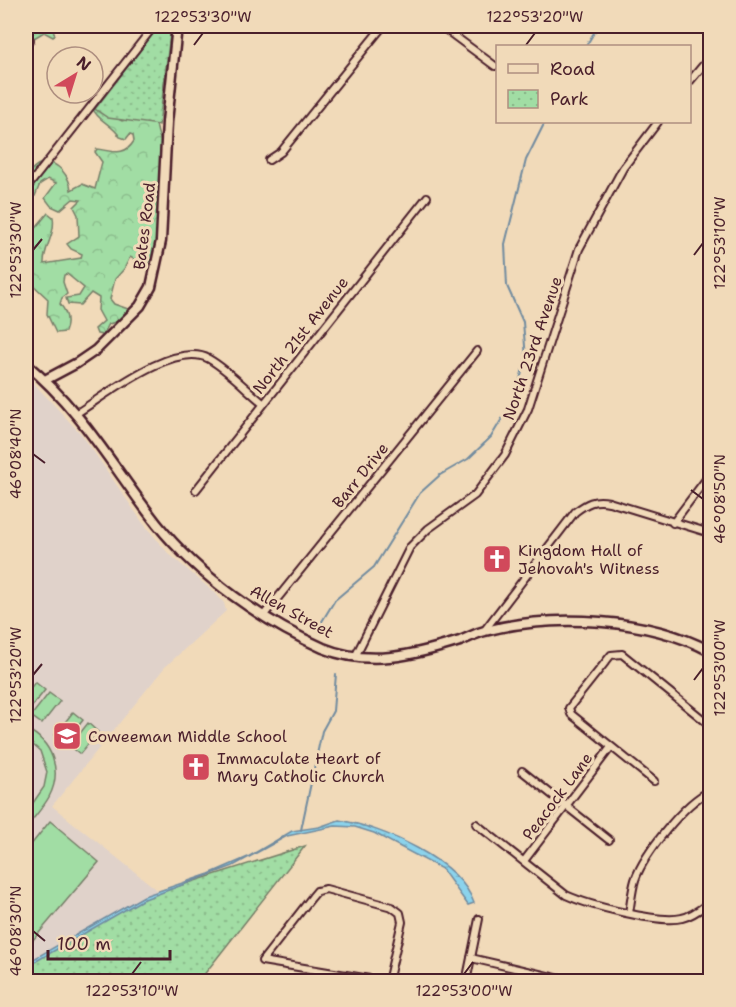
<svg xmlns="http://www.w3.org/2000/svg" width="736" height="1007" viewBox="0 0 736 1007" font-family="'Shantell Sans',sans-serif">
  <defs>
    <pattern id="forest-crowns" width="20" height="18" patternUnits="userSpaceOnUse" patternTransform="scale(1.5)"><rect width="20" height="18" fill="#a1dda4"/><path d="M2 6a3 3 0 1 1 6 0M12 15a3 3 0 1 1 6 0" fill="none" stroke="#8cbd8d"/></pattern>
    <pattern id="park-dots" width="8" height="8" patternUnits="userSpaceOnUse" patternTransform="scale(1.5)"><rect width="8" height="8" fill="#a1dda4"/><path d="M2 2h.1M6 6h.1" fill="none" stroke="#8cbd8d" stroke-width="1.8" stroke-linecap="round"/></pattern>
    <pattern id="water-ripples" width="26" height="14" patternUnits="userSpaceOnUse" patternTransform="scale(1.5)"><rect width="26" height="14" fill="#8bd3ec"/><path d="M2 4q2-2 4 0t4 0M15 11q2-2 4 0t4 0" fill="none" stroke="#79b5cb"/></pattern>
  </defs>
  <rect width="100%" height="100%" fill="#f1dab9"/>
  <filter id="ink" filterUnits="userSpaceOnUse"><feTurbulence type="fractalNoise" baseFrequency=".0167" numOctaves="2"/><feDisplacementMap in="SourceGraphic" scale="12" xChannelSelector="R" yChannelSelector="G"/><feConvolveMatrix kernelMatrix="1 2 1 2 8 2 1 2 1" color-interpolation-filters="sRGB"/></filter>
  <g filter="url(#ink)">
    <path fill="#e0d2ca" d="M26,375L82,435L143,523L168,553L216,594L224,603L226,611L165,667L52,806L160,892L26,965Z"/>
    <g fill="#a1dda4" stroke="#767e68" stroke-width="1.5">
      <path d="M35,682L45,690L27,713L26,694Z"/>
      <path d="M49,693L60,701L42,724L31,716Z"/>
      <path d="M73,712L83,720L65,743L55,735Z"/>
      <path d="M88,723L98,732L80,754L70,746Z"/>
      <path d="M26,729C52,741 63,771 49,797C43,808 33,818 26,828V813L44,787L47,772L40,751L26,739Z"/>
      <path d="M50,821L99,862L33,940L26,934V851Z"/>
    </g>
    <g fill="url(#forest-crowns)" stroke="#767e68" stroke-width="1.5">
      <path d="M26,26H51L55,35L53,37L44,32L34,38L26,32Z"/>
      <path d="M96,107L122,121L144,115L156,122C158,148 171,141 159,172C160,177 163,180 165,185C168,197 156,252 149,262L143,264L130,257L124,269L115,279L110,299L114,304L128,309L122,320L109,324L103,335L97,334L95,329L104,321L98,310L99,298L91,293L80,305L68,304L66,298L79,296L84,288L67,274L64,275L63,282L67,294L62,298L60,304C67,312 69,322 65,332L56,333L47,314L48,299L29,281L31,272L26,266V239L48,213L53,217C56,235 43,248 44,264L81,258L82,254L71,249L67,244L79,236L78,215L74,207L81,200L73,199L60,210L51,206L45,198L56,183L48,179L40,184L35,196L26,198V174C31,171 36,164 42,163C58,159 70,178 71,190L82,184L95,189L102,162L95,152L97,149C111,150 124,158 134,141L133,135L130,134L126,139L120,137C113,125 97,120 93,109Z"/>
    </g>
    <g fill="url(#park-dots)" stroke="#767e68" stroke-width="1.5">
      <path d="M159,26H171L159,125L108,118L95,109Z"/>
      <path d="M305,846L199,981L26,982V965L135,902L160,892Z"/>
    </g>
    <path fill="url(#water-ripples)" stroke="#718b9f" stroke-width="1.5" d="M339,820C382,827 459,860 474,903L468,905L442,869L374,833L355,827L335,826L287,836L233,866L142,900L26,967L30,961L144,896L209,874L248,857L292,831L319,827Z"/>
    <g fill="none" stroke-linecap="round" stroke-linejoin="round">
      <g stroke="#718b9f" stroke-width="2">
        <path d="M586,46L598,26"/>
        <path d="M318,628L335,600L374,567L420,493L440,475L468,459L491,437L515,397L526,358L523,322L507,286L505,244L526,160L545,122"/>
        <path d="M301,830L322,731L333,711L336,674"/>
      </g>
      <g stroke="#4a1f2b" stroke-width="10">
        <g id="minor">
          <path d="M441,26L495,66"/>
          <path d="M26,36L30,40"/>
          <path d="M690,81L710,57"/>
          <path d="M269,160L281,152L383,26"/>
          <path d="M26,189L154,26"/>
          <path d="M77,413C106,395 175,340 209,359C228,370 246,389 263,403"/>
          <path d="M196,490L427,197"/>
          <path d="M673,523L710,474"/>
          <path d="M264,615L477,351"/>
          <path d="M484,631L575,512C587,503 594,499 609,502L710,533"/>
          <path d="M355,657L410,547L428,529L475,495L505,455L528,409L579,249L623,168L658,122"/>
          <path d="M522,771L609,840"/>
          <path d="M654,781L571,714L569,708L611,655L622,654L710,725"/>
          <path d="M476,824L566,895C588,905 659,924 682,918C692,916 702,908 710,902"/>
          <path d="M524,861L611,747"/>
          <path d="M629,913C631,902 632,890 635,880C644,854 685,802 710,791"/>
          <path d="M471,958L574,982"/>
          <path d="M388,982L262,961L312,897L317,891L326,889L392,907L400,913L402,922L388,982"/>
          <path d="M466,982L479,919"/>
        </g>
      </g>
      <g stroke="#4a1f2b" stroke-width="13">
        <g id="tertiary">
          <path d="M26,364C81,409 114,469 157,524C199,576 262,621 323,648C369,667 415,655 460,641C468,638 476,633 485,631C554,613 648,618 710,651"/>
          <path d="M45,380L77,363L96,350L140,306L151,287L161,241L167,122L177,26"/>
        </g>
      </g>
      <use href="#minor" stroke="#f1dab9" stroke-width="6"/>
      <use href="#tertiary" stroke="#f1dab9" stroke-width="8"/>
    </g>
  </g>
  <path fill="none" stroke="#4a1f2b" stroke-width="2" d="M194,45L203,33M526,45L535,33M33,250L42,239M694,255L703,243M33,454L45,463M691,490L703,499M33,675L42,664M694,680L703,668M33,931L45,941M132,974L141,962M464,974L473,962"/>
  <defs>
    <g id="church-square" transform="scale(1.5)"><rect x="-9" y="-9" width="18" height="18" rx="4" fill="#d1495b" stroke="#f1dab9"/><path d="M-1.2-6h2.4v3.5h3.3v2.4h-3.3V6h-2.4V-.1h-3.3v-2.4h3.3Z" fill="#fff"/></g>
    <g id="school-square" transform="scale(1.5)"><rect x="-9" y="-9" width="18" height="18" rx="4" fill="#d1495b" stroke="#f1dab9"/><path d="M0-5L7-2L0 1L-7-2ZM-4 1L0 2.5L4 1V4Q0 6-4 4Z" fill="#fff"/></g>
  </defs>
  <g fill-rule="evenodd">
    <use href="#church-square" x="497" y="559"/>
    <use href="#school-square" x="67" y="736"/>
    <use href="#church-square" x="196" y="767"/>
  </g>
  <g text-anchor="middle" stroke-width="6" stroke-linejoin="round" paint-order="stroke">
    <g font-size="16" fill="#4a1f2b" stroke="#f1dab9">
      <text transform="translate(144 226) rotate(-83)" y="6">Bates Road</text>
      <text transform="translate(300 335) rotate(-52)" y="6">North 21st Avenue</text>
      <text transform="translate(532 348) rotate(-71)" y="6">North 23rd Avenue</text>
      <text transform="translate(360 475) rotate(-51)" y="6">Barr Drive</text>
      <text transform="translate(292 611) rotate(29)" y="6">Allen Street</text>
      <text transform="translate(557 796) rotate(-53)" y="6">Peacock Lane</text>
    </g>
    <g font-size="16" fill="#4a1f2b" stroke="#f1dab9" text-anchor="start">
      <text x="518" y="556">Kingdom Hall of<tspan x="518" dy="18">Jehovah's Witness</tspan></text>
      <text x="88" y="742">Coweeman Middle School</text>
      <text x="217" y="764">Immaculate Heart of<tspan x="217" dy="18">Mary Catholic Church</tspan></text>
    </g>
  </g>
  <rect width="736" height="1007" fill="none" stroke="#f1dab9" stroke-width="66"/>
  <rect x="496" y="45" width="195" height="78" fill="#f1dab9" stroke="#ae8f80" stroke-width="1.5"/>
  <rect x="508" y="64" width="30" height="9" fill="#f1dab9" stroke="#ae8f80" stroke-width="1.5"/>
  <text x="550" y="75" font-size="18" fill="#4a1f2b">Road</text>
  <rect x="508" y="90" width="30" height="18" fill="url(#park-dots)" stroke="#ae8f80" stroke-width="1.5"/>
  <text x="550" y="105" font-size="18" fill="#4a1f2b">Park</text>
  <g transform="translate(75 75) rotate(38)"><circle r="28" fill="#f1dab9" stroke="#ae8f80" stroke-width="1.5"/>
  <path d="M0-4.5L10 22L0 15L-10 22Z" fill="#d1495b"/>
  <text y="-9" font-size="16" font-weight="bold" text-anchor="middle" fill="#4a1f2b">N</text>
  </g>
  <path d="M48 950v9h122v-9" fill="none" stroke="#4a1f2b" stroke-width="3"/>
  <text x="57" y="950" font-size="18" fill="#4a1f2b" stroke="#f1dab9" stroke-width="4.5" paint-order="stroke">100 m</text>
  <rect x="33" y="33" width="670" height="941" fill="none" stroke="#4a1f2b" stroke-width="2"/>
  <g font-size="15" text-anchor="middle" fill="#4a1f2b">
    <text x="203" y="22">122°53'30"W</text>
    <text x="535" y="22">122°53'20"W</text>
    <text transform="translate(720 243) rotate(-90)" y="5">122°53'10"W</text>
    <text transform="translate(16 250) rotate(-90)" y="5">122°53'30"W</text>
    <text transform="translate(16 454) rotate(-90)" y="5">46°08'40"N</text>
    <text transform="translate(720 499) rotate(-90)" y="5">46°08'50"N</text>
    <text transform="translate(720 668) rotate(-90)" y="5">122°53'00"W</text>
    <text transform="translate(16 675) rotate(-90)" y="5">122°53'20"W</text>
    <text transform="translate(16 931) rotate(-90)" y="5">46°08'30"N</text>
    <text x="132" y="996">122°53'10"W</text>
    <text x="464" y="996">122°53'00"W</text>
  </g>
</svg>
